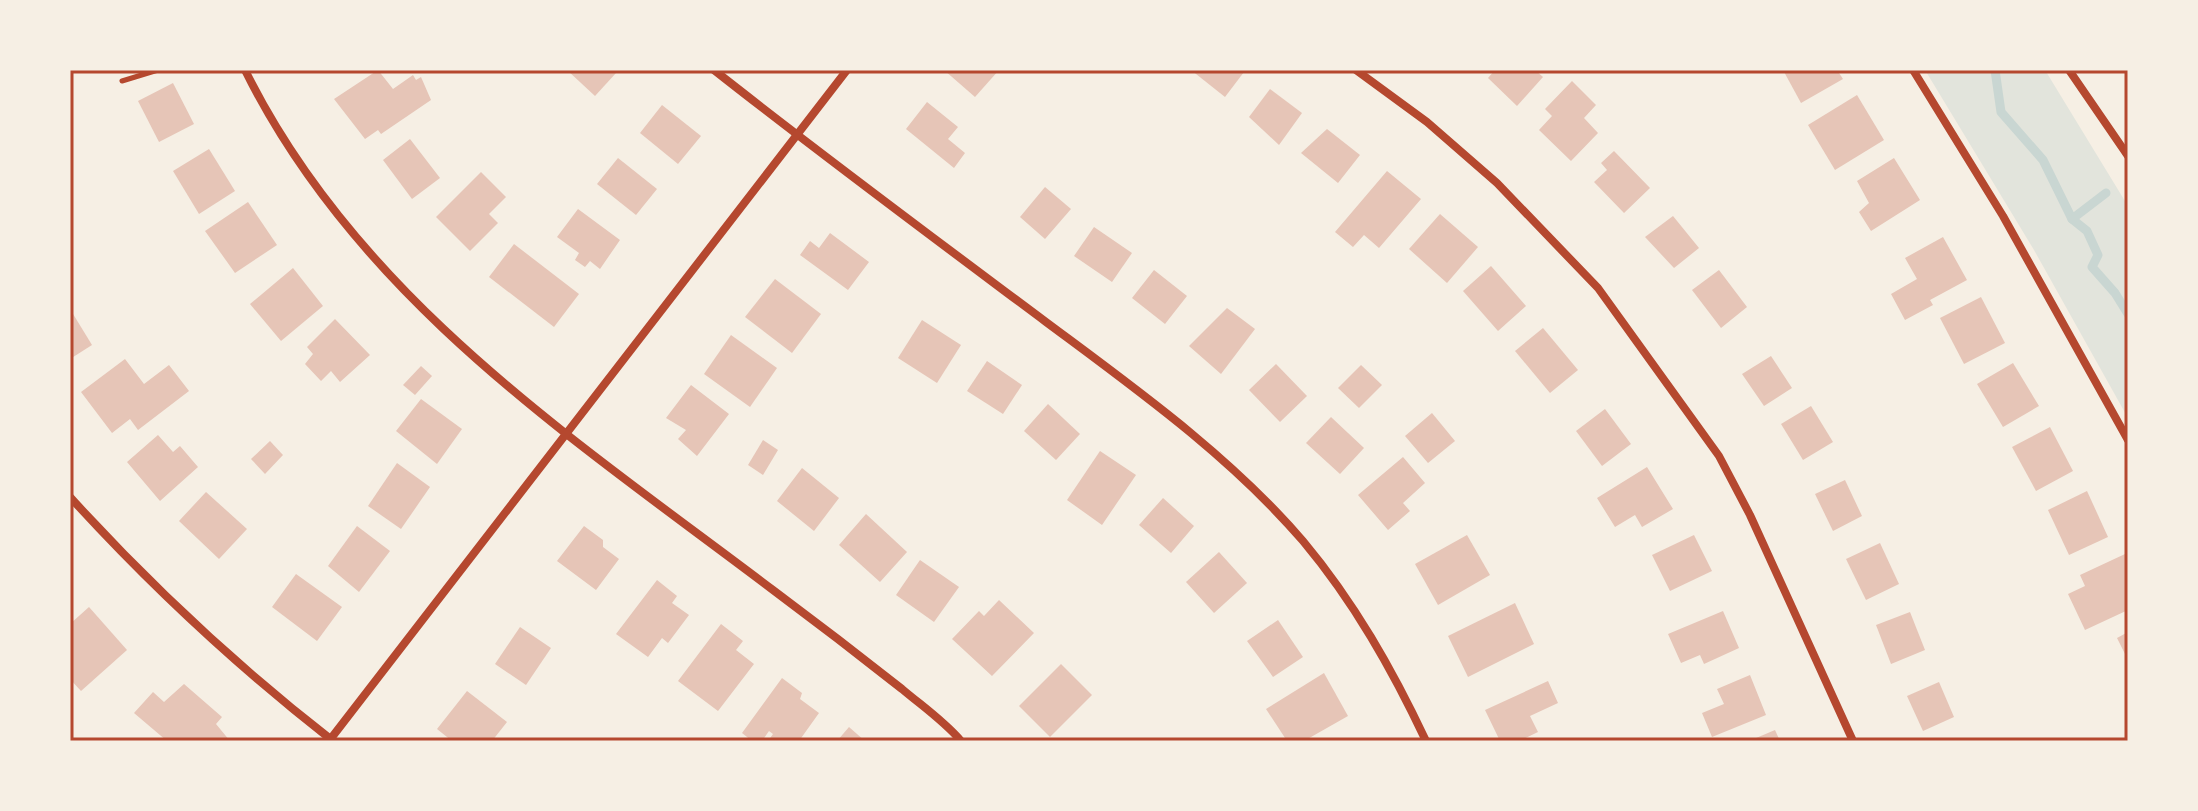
<svg xmlns="http://www.w3.org/2000/svg" width="2198" height="811" viewBox="0 0 2198 811" font-family="'Fira Sans Condensed',sans-serif">
  <rect width="100%" height="100%" fill="#f6efe4"/>
  <path fill="#e2e4dc" d="M1925,70H2045L2128,206V418L2034,250Z"/>
  <g fill="none" stroke-linecap="round" stroke-linejoin="round">
    <g stroke="#c9d6d2" stroke-width="9">
      <path d="M1995,70L2001,112L2043,160L2072,219L2087,231L2098,255L2092,267L2115,293L2128,314"/>
      <path d="M2072,219L2106,193"/>
    </g>
  </g>
  <g fill="#e6c5b7">
    <path d="M378,70L393,89L413,75L416,80L421,77L431,100L381,134L378,130L365,139L334,99Z"/>
    <path d="M567,70H613L616,73L595,96Z"/>
    <path d="M944,70H999L975,97Z"/>
    <path d="M1191,70H1241L1244,72L1225,97Z"/>
    <path d="M1495,70H1535L1543,77L1517,106L1488,78Z"/>
    <path d="M1783,70H1837L1843,79L1801,103Z"/>
    <path d="M1572,81L1596,105L1584,118L1598,133L1571,161L1539,130L1552,116L1545,109Z"/>
    <path d="M173,83L194,124L159,142L138,101Z"/>
    <path d="M1270,89L1302,113L1279,145L1249,117Z"/>
    <path d="M1857,95L1884,140L1835,170L1808,125Z"/>
    <path d="M927,102L958,127L948,139L965,153L954,168L906,129Z"/>
    <path d="M662,105L701,136L678,164L640,133Z"/>
    <path d="M1327,129L1360,155L1338,183L1301,153Z"/>
    <path d="M410,139L440,178L412,199L383,160Z"/>
    <path d="M209,149L235,191L199,214L173,171Z"/>
    <path d="M1614,151L1650,188L1624,213L1594,182L1607,170L1601,163Z"/>
    <path d="M618,158L657,189L636,215L597,184Z"/>
    <path d="M1894,158L1920,200L1871,231L1859,212L1869,203L1857,181Z"/>
    <path d="M1387,171L1421,199L1379,248L1364,235L1353,247L1335,232Z"/>
    <path d="M481,172L506,197L489,214L498,223L470,251L436,217Z"/>
    <path d="M1045,187L1071,209L1045,239L1020,217Z"/>
    <path d="M248,202L277,245L235,273L205,231Z"/>
    <path d="M578,209L620,240L600,269L590,261L585,267L575,260L579,253L557,237Z"/>
    <path d="M1440,214L1478,247L1447,283L1409,249Z"/>
    <path d="M1673,216L1699,248L1674,268L1645,237Z"/>
    <path d="M1094,227L1132,253L1112,282L1074,256Z"/>
    <path d="M830,233L869,262L848,290L800,255L810,241L819,248Z"/>
    <path d="M1943,237L1967,280L1930,300L1933,305L1905,320L1891,294L1917,279L1905,258Z"/>
    <path d="M514,244L579,294L554,327L489,277Z"/>
    <path d="M1491,266L1526,306L1498,331L1463,291Z"/>
    <path d="M293,268L323,306L281,341L250,304Z"/>
    <path d="M1154,270L1187,296L1165,324L1132,298Z"/>
    <path d="M1719,270L1747,307L1721,328L1692,290Z"/>
    <path d="M775,279L821,314L792,353L745,317Z"/>
    <path d="M1981,297L2005,343L1964,364L1940,318Z"/>
    <path d="M1227,308L1255,329L1221,374L1189,346Z"/>
    <path d="M70,309L92,345L70,359Z"/>
    <path d="M335,319L370,355L340,382L331,371L321,381L305,364L313,354L307,347Z"/>
    <path d="M922,320L961,345L937,383L898,358Z"/>
    <path d="M1543,328L1578,370L1550,393L1515,351Z"/>
    <path d="M731,335L777,368L750,407L704,374Z"/>
    <path d="M1771,356L1792,388L1764,406L1742,374Z"/>
    <path d="M125,359L144,384L169,365L189,391L138,430L130,419L112,433L81,392Z"/>
    <path d="M987,361L1022,385L1003,414L967,391Z"/>
    <path d="M2013,363L2039,406L2003,427L1977,384Z"/>
    <path d="M1276,364L1307,396L1280,422L1249,390Z"/>
    <path d="M1361,365L1382,385L1359,408L1338,388Z"/>
    <path d="M421,366L432,376L415,395L403,385Z"/>
    <path d="M691,385L729,414L697,456L678,439L686,430L666,418Z"/>
    <path d="M421,399L462,429L437,464L396,431Z"/>
    <path d="M1048,404L1080,434L1056,460L1024,431Z"/>
    <path d="M1811,406L1833,442L1803,460L1781,424Z"/>
    <path d="M1605,409L1631,444L1602,466L1576,431Z"/>
    <path d="M1432,413L1455,441L1428,463L1405,436Z"/>
    <path d="M1331,417L1364,448L1340,474L1306,443Z"/>
    <path d="M2050,427L2073,471L2036,491L2012,447Z"/>
    <path d="M158,435L173,452L180,446L198,467L160,501L127,462Z"/>
    <path d="M763,440L778,450L763,475L748,465Z"/>
    <path d="M270,441L283,455L265,474L251,459Z"/>
    <path d="M1100,451L1136,475L1102,525L1067,500Z"/>
    <path d="M1403,457L1425,483L1403,503L1410,511L1388,530L1358,495Z"/>
    <path d="M397,463L430,487L401,529L368,506Z"/>
    <path d="M1647,467L1673,509L1642,527L1635,515L1615,527L1597,498Z"/>
    <path d="M802,468L839,498L814,531L777,501Z"/>
    <path d="M1845,480L1862,516L1833,531L1815,494Z"/>
    <path d="M2087,491L2108,537L2069,555L2048,510Z"/>
    <path d="M206,492L247,529L219,559L179,521Z"/>
    <path d="M1163,498L1194,526L1171,553L1139,525Z"/>
    <path d="M866,514L907,552L880,582L839,545Z"/>
    <path d="M357,526L390,551L359,592L328,566Z"/>
    <path d="M584,526L603,540V547L619,559L596,590L557,561Z"/>
    <path d="M1467,535L1490,575L1438,605L1415,564Z"/>
    <path d="M1694,535L1712,571L1670,591L1652,555Z"/>
    <path d="M1880,543L1899,584L1866,600L1846,559Z"/>
    <path d="M1219,552L1247,583L1214,613L1186,582Z"/>
    <path d="M2125,554L2128,562V610L2085,630L2068,594L2085,586L2080,575Z"/>
    <path d="M920,560L959,587L934,622L896,595Z"/>
    <path d="M296,574L342,607L317,641L272,607Z"/>
    <path d="M657,580L677,596L672,603L689,615L668,643L662,638L648,657L616,634Z"/>
    <path d="M999,600L1034,633L992,676L952,639L979,611L984,616Z"/>
    <path d="M1515,603L1534,644L1468,677L1448,636Z"/>
    <path d="M89,607L127,650L81,691L70,679V624Z"/>
    <path d="M1723,611L1739,648L1704,664L1700,655L1681,663L1668,634Z"/>
    <path d="M1910,612L1925,650L1891,664L1876,625Z"/>
    <path d="M1278,620L1303,657L1273,677L1247,641Z"/>
    <path d="M721,624L743,641L736,650L754,664L718,711L678,681Z"/>
    <path d="M520,627L551,648L526,685L495,664Z"/>
    <path d="M2128,632V660L2117,638Z"/>
    <path d="M1061,664L1092,695L1050,737L1019,706Z"/>
    <path d="M1324,673L1348,716L1304,741H1287L1266,709Z"/>
    <path d="M1750,675L1766,715L1712,737L1702,713L1724,704L1717,689Z"/>
    <path d="M782,678L802,693L800,699L819,713L799,741H768L773,734L769,731L762,741H752L742,733Z"/>
    <path d="M1548,681L1558,703L1530,716L1538,732L1519,741H1500L1485,710Z"/>
    <path d="M1939,682L1954,717L1923,731L1907,696Z"/>
    <path d="M184,684L222,717L216,724L230,741H167L134,713L153,692L164,702Z"/>
    <path d="M467,691L507,722L492,741H452L437,729Z"/>
    <path d="M849,727L865,741H837Z"/>
    <path d="M1775,730L1780,741H1749Z"/>
  </g>
  <g fill="none" stroke-linecap="round" stroke-linejoin="round">
    <path stroke="#b5482f" stroke-width="5" d="M122,81L158,70"/>
    <g stroke="#b5482f" stroke-width="8">
      <path d="M245,70C358,299 575,440 773,590C816,622 859,655 902,689C922,706 944,721 961,741"/>
      <path d="M714,70C823,156 935,239 1046,322C1136,389 1230,456 1303,541C1354,602 1392,669 1426,741"/>
      <path d="M1356,70L1427,122L1497,183L1598,288L1719,456L1750,515L1853,741"/>
      <path d="M1913,70L2003,216L2128,440"/>
      <path d="M2069,70L2128,156"/>
      <path d="M70,497C151,586 238,667 333,741"/>
      <path d="M329,741L847,70"/>
    </g>
  </g>
  <rect width="2198" height="811" fill="none" stroke="#f6efe4" stroke-width="144"/>
  <rect x="72" y="72" width="2054" height="667" fill="none" stroke="#b5482f" stroke-width="3"/>
</svg>
